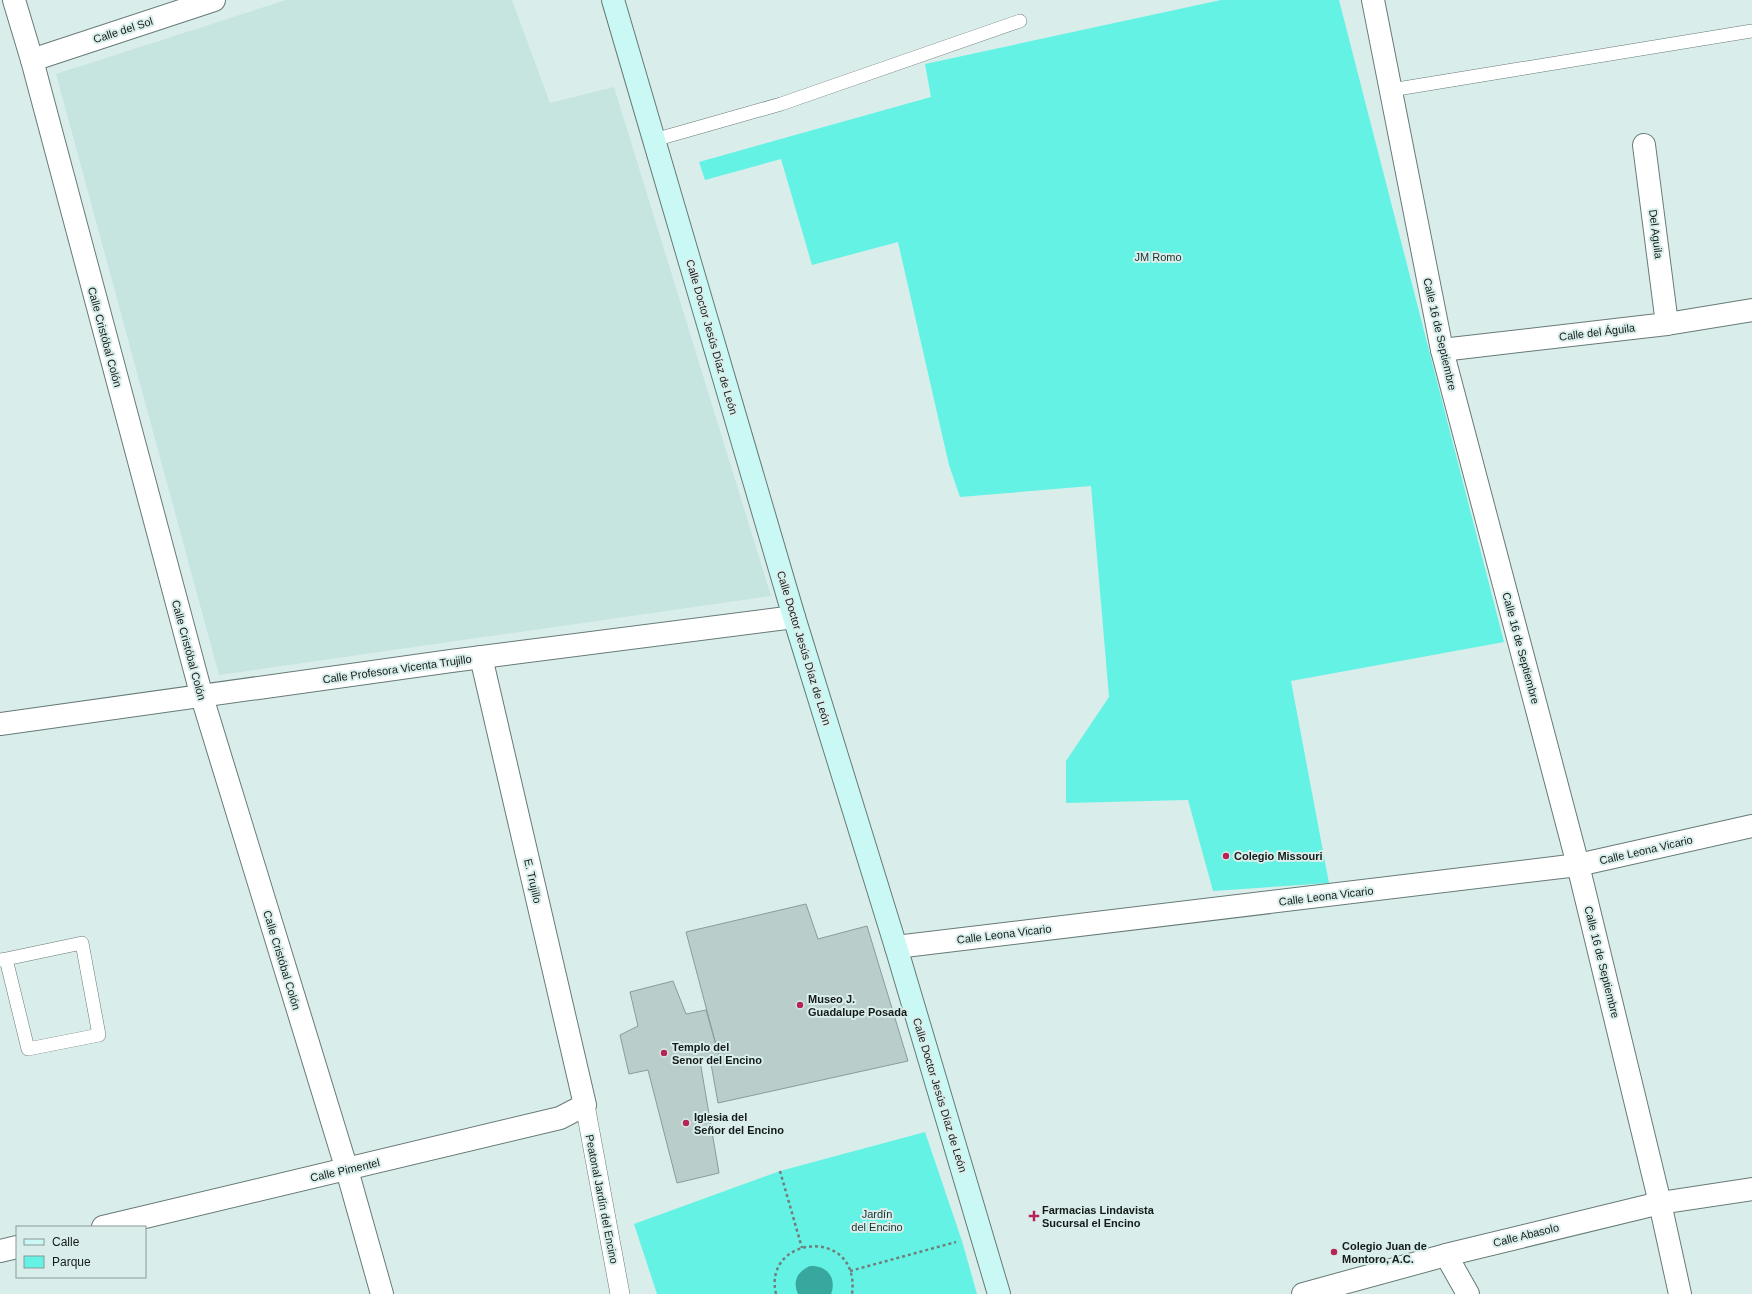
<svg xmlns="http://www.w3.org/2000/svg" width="1752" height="1294" viewBox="0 0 1752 1294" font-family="Helvetica,sans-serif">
  <rect width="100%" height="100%" fill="#d9eeeb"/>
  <path fill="#c6e4e0" d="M286,0H512L550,103L614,87L771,596L219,675L56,74Z"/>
  <g fill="#64f2e4">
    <path d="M1221,0H1339L1504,642L1291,681L1329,883L1213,891L1188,800L1066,803V761L1109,697L1091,486L960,497L949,465L898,242L812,265L781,159L705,180L699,162L931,97L925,64Z"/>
    <path d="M925,1132L962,1241L977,1294H657L634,1224L780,1171Z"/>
  </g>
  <path fill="#38a89e" d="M810,1266C827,1265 837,1278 831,1294H798C792,1281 798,1271 810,1266Z"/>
  <g fill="#b9cdca" stroke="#899c9a">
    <path d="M806,904L818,939L867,926L908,1061L718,1103L710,1058L719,1056L686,932Z"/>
    <path d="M673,981L686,1014L706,1010L719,1056L700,1061L719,1173L677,1183L648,1070L629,1074L620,1035L638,1026L630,992Z"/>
  </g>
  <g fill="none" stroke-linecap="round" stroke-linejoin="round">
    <g stroke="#677a77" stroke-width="14">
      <g id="service">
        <path d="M1391,90L1752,31"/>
        <path d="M654,140L781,104L1020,21"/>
        <path d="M0,960L6,959L82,943L99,1035L28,1049L6,959"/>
      </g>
    </g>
    <g stroke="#677a77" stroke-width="20">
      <path id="pedestrian" d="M585,1105L620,1294"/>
    </g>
    <g stroke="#677a77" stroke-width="24">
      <g id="minor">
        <path d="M32,60L214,0"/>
        <path d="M1644,145L1667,324"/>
        <path d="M1442,350L1667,324L1752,310"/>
        <path d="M0,724L451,661L794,617"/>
        <path d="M896,947L1578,865L1752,826"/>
        <path d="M103,1227L560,1118L585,1105L481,657"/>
        <path d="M0,1251L17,1247"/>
        <path d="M1446,1255L1468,1294"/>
        <path d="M1303,1294L1446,1255L1660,1203L1752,1189"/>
      </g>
    </g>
    <g stroke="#677a77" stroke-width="24">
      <g id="tertiary">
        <path d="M14,0L32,60L202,697L347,1170L382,1294"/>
        <path d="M1373,0L1442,350L1578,865L1660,1203L1680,1294"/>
      </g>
    </g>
    <g stroke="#677a77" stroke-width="24">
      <path id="secondary" d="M613,0L794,617L896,947L999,1294"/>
    </g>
    <g stroke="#717e7c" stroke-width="2.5" stroke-dasharray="3 3" stroke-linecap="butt">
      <path d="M780,1171L802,1248"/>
      <path d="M850,1271L956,1242"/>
      <path d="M776,1294C762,1235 861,1226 852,1294"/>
    </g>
    <use href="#service" stroke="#fff" stroke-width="13"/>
    <use href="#pedestrian" stroke="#fff" stroke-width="19"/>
    <use href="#minor" stroke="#fff" stroke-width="22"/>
    <use href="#tertiary" stroke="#fff" stroke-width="22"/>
    <use href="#secondary" stroke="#caf9f5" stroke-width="22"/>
  </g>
  <g fill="#b52657" stroke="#d9eeeb" stroke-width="1.5">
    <circle cx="1226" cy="856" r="4"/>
    <circle cx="800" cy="1005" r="4"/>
    <circle cx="664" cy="1053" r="4"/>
    <circle cx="686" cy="1123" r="4"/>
    <path d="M1032 1210h4v4h4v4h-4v4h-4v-4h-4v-4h4z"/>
    <circle cx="1334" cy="1252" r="4"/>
  </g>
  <g text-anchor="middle" stroke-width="4" stroke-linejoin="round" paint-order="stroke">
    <g font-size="11" fill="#141b1a" stroke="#d9eeeb">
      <text transform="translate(123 30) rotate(-18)" y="4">Calle del Sol</text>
      <text transform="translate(1656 234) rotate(83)" y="4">Del Aguila</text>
      <text transform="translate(1597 332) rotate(-7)" y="4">Calle del Águila</text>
      <text transform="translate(1440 334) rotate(77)" y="4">Calle 16 de Septiembre</text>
      <text transform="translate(105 337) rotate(75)" y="4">Calle Cristóbal Colón</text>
      <text transform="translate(712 337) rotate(74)" y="4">Calle Doctor Jesús Díaz de León</text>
      <text transform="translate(804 648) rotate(73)" y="4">Calle Doctor Jesús Díaz de León</text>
      <text transform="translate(1521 648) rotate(75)" y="4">Calle 16 de Septiembre</text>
      <text transform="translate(189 650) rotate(75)" y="4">Calle Cristóbal Colón</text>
      <text transform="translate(397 669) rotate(-8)" y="4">Calle Profesora Vicenta Trujillo</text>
      <text transform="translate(1646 850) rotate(-13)" y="4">Calle Leona Vicario</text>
      <text transform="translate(533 881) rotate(77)" y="4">E. Trujillo</text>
      <text transform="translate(1326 896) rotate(-7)" y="4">Calle Leona Vicario</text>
      <text transform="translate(1004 934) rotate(-7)" y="4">Calle Leona Vicario</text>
      <text transform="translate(282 960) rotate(73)" y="4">Calle Cristóbal Colón</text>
      <text transform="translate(1602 962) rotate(76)" y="4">Calle 16 de Septiembre</text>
      <text transform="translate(940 1095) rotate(73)" y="4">Calle Doctor Jesús Díaz de León</text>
      <text transform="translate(345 1170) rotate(-13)" y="4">Calle Pimentel</text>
      <text transform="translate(602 1199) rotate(79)" y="4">Peatonal Jardín del Encino</text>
      <text transform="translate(1526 1235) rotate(-14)" y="4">Calle Abasolo</text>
    </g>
    <g font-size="11" fill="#18312e" stroke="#d9eeeb">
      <text x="1158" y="261">JM Romo</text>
      <text x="877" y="1218">Jardín<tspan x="877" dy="13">del Encino</tspan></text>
    </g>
    <g font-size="11" font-weight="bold" fill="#141b1a" stroke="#d9eeeb" text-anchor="start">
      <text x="1234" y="860">Colegio Missouri</text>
      <text x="808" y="1003">Museo J.<tspan x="808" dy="13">Guadalupe Posada</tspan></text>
      <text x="672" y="1051">Templo del<tspan x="672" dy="13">Senor del Encino</tspan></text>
      <text x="694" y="1121">Iglesia del<tspan x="694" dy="13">Señor del Encino</tspan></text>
      <text x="1042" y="1214">Farmacias Lindavista<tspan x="1042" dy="13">Sucursal el Encino</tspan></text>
      <text x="1342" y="1250">Colegio Juan de<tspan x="1342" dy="13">Montoro, A.C.</tspan></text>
    </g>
  </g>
  <rect x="16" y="1226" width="130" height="52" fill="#d9eeeb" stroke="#8a9a97"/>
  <rect x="24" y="1239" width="20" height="6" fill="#caf9f5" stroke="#8a9a97"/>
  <text x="52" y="1246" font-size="12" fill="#141b1a">Calle</text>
  <rect x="24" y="1256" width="20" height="12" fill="#64f2e4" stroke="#8a9a97"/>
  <text x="52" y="1266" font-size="12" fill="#141b1a">Parque</text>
</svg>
